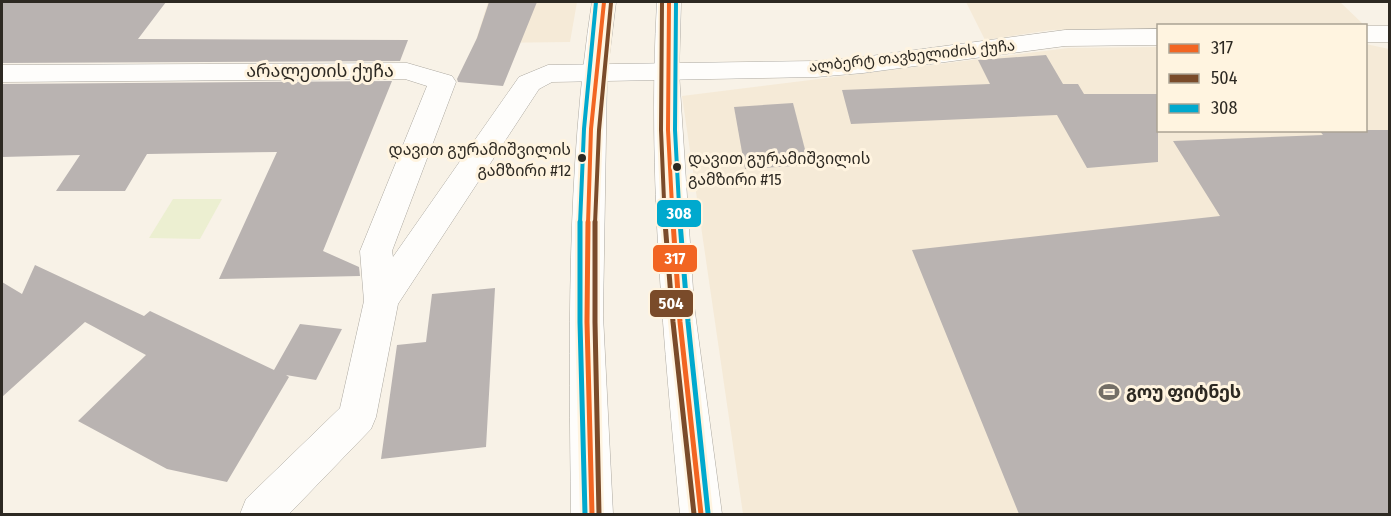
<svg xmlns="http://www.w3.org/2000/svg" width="1391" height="516" viewBox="0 0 1391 516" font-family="'Fira Sans Condensed','Noto Sans Georgian',sans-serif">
  <rect width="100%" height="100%" fill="#f8f2e7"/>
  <g fill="#f5ead7">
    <path d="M488,2H577L570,42L475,43Z"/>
    <path d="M966,2H1340L1363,24L1158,26V28L1051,30L985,40Z"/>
    <path d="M1366,44L1389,49V514H743L682,96L1068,48L1158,47V130H1366Z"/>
  </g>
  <path fill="#ecefd1" d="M173,199H222L200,239L149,238Z"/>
  <g fill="#b9b3b1">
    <path d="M2,2H166L138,39L408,40L400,61L2,63Z"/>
    <path d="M489,2H537L503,86L458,82L457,79L477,38Z"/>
    <path d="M1046,55L1063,84H1078L1084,94H1158V162L1087,168L1057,115L851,124L842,90L990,84L978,60Z"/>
    <path d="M392,81L323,251L359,267L360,276L219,279L277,152L147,154L125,191H56L80,155L2,157V84Z"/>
    <path d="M793,103L809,165L745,169L734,107Z"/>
    <path d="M1319,130H1389V514H1019L912,250L1220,216L1173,141L1323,135Z"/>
    <path d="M35,265L144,316L150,311L274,370L300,324L342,329L316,380L286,375L289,377L227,482L167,469L78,421L146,355L85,322L2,397V282L22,294Z"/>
    <path d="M495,288L486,447L381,459L397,345L426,342L432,294Z"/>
  </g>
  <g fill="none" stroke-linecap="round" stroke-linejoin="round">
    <g stroke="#aca8a0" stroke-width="1">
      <g id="street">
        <rect x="1366" y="26" width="24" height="16"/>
        <path d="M1158,29V45L1065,46L863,73L816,77L552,82L539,89L398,304L376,417L371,429L289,514H240L246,499L340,408L364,301L360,251L427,86L405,79L2,82V65L407,63L452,76L456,82L392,251L393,257L519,77L548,65L816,61L863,57L1065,30Z"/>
      </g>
    </g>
    <g stroke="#aca8a0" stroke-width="1">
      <g id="primary">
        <path d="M592,2H616L607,74L603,315L613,514H571C569,343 566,171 592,2Z"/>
        <path d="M657,2H681L679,73L694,305L722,514H680C664,344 647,173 657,2Z"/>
      </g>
    </g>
    <use href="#street" fill="#fefdfb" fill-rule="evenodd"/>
    <use href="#primary" fill="#fefdfb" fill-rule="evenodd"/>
    <g stroke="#fff4e0" stroke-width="8">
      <g id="bus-1-far1">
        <path d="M669,2L668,130L673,224"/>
        <path d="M588,224L591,129L604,2"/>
      </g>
    </g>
    <g stroke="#fff4e0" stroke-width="10">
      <g id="bus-1">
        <path d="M588,222L587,322L592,514"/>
        <path d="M673,222L680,322L701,514"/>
      </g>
    </g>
    <g stroke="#fff4e0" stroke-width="8">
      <g id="bus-2-far1">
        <path d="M662,2L661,130L665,224"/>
        <path d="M595,224L599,130L611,3"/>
      </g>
    </g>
    <g stroke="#fff4e0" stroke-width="10">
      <g id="bus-2">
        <path d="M595,222V322L599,514"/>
        <path d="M665,222L673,322L694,514"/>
      </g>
    </g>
    <g stroke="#fff4e0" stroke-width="8">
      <g id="bus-3-far1">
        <path d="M676,2L675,130L680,224"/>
        <path d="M580,224L584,129L596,2"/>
      </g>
    </g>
    <g stroke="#fff4e0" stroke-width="10">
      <g id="bus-3">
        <path d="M580,222V322L585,514"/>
        <path d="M680,222L688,322L708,513"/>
      </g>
    </g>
    <use href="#bus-1-far1" stroke="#f26522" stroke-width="4"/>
    <use href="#bus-1" stroke="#f26522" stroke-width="5"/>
    <use href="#bus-2-far1" stroke="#7a4b2a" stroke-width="4"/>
    <use href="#bus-2" stroke="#7a4b2a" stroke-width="5"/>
    <use href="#bus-3-far1" stroke="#00a9ce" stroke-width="4"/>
    <use href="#bus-3" stroke="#00a9ce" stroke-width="5"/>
  </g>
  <defs>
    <g id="stadium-bare" transform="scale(1.62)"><path d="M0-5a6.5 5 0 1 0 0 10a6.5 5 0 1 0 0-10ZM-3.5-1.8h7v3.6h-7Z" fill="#746f67" stroke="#fff4e0" stroke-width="2.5" paint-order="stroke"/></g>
  </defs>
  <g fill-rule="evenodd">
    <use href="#stadium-bare" x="1109" y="392"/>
  </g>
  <g fill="#2d2922" stroke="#fff4e0" stroke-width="2">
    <circle cx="582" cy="158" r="5"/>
    <circle cx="677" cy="167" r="5"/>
  </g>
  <g text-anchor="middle" stroke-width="6" stroke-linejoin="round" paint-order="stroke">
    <g font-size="15" fill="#2d2922" stroke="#fff4e0">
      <text transform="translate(912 56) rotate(-6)" y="5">ალბერტ თავხელიძის ქუჩა</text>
    </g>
    <g font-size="16" fill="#2d2922" stroke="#fff4e0" text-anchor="end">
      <text x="571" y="155">დავით გურამიშვილის<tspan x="571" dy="21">გამზირი #12</tspan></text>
      <text x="688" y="164" text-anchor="start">დავით გურამიშვილის<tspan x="688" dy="21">გამზირი #15</tspan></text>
    </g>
    <g font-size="18" fill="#2d2922" stroke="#fff4e0">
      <text x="320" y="77">არალეთის ქუჩა</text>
    </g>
    <g font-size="18" font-weight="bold" fill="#2d2922" stroke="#fff4e0" text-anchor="start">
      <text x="1126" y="398">გოუ ფიტნეს</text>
    </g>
  </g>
  <g stroke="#fff4e0" stroke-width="2">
    <rect x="656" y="199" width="46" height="29" rx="6" fill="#00a9ce"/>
    <rect x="652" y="244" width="46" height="29" rx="6" fill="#f26522"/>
    <rect x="649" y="289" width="45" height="29" rx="6" fill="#7a4b2a"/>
  </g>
  <g font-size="16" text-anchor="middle" font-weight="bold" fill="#fff">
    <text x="679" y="219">308</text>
    <text x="675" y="264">317</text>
    <text x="671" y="309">504</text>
  </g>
  <rect width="1391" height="516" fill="none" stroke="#2d2922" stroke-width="6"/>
  <rect x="1157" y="24" width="210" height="108" fill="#fff4e0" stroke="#aba394" stroke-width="1.5"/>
  <rect x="1169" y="44" width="30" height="9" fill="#f26522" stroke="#aba394" stroke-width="1.5"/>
  <text x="1211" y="54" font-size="18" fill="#2d2922">317</text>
  <rect x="1169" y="74" width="30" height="9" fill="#7a4b2a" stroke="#aba394" stroke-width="1.5"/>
  <text x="1211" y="84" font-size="18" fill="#2d2922">504</text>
  <rect x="1169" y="104" width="30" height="9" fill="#00a9ce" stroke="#aba394" stroke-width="1.5"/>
  <text x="1211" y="114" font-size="18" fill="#2d2922">308</text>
</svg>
